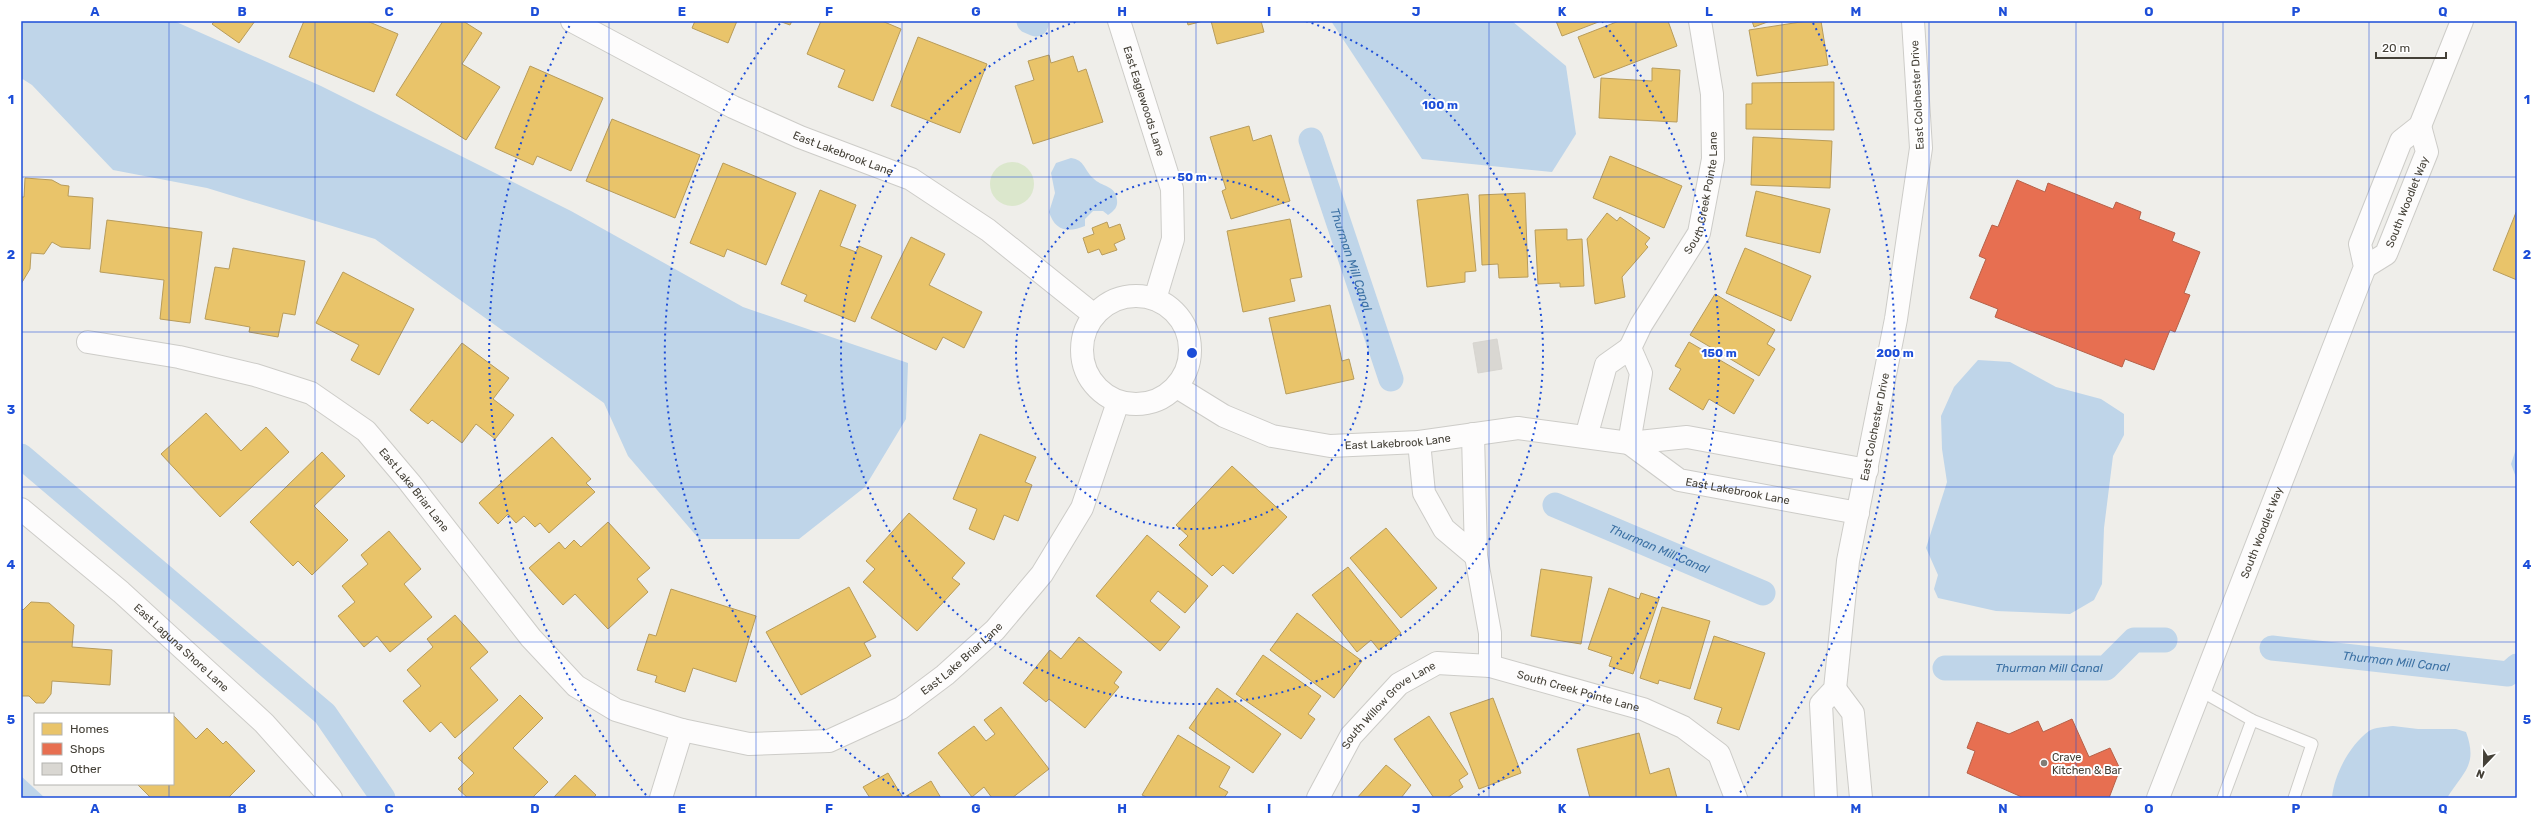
<svg xmlns="http://www.w3.org/2000/svg" width="2538" height="819" viewBox="0 0 2538 819" font-family="Rubik,sans-serif">
  <rect width="100%" height="100%" fill="#efeeea"/>
  <circle fill="#dbe7cc" cx="1012" cy="184" r="22"/>
  <g fill="#bfd5e9">
    <path d="M21,21H174L321,86L571,211L743,307L908,363L906,419L865,487L799,539H699L628,456L604,403L375,239L207,188L113,170L32,85L21,78Z"/>
    <path d="M1331,21H1512L1566,66L1576,134L1552,172L1422,159Z"/>
    <path d="M1071,158C1085,160 1084,170 1093,178C1101,187 1116,185 1117,200C1118,207 1114,211 1108,215L1103,211H1093L1085,219V226C1068,233 1055,231 1049,212L1055,193L1051,173L1056,163Z"/>
    <path d="M1978,360L2010,362L2056,387L2101,399L2124,414V435L2113,456L2104,528L2102,584L2094,600L2070,614L1996,611L1938,598L1934,589L1938,575L1926,548L1947,482L1942,449L1941,416L1954,387Z"/>
    <path d="M2517,446V480L2511,464Z"/>
    <path d="M2393,726L2418,729H2456L2466,732C2478,765 2464,771 2447,798H2332C2334,774 2350,745 2369,731C2374,727 2386,727 2393,726Z"/>
    <path d="M21,776L45,798H21Z"/>
  </g>
  <g fill="#e9c46a" stroke="#b89c5b">
    <path d="M215,21H255L239,43L212,24Z"/>
    <path d="M304,21H367L398,34L374,92L289,57Z"/>
    <path d="M443,21H463L482,33L462,64L500,87L466,140L396,95Z"/>
    <path d="M695,21H737L728,43L692,28Z"/>
    <path d="M779,21H792L790,25Z"/>
    <path d="M821,21H882L901,29L873,101L838,87L845,70L807,54Z"/>
    <path d="M1187,21H1203L1188,25Z"/>
    <path d="M1211,21H1261L1264,32L1217,44Z"/>
    <path d="M1556,21H1601L1562,36Z"/>
    <path d="M1619,21H1668L1677,46L1594,78L1578,37Z"/>
    <path d="M1752,21H1770L1754,27Z"/>
    <path d="M1807,21H1821L1828,65L1757,76L1749,30Z"/>
    <path d="M918,37L987,64L960,133L891,106Z"/>
    <path d="M1049,55L1051,63L1073,56L1078,72L1086,69L1103,122L1033,144L1015,86L1034,80L1028,61Z"/>
    <path d="M530,66L603,98L571,171L537,156L533,165L495,148Z"/>
    <path d="M1652,68L1680,70L1677,122L1599,118L1601,78L1652,81Z"/>
    <path d="M1834,82V130L1746,129V104H1752V83Z"/>
    <path d="M612,119L700,155L675,218L586,181Z"/>
    <path d="M1249,126L1253,141L1271,135L1290,201L1231,219L1222,191L1226,189L1210,137Z"/>
    <path d="M1753,137L1832,141L1830,188L1751,185Z"/>
    <path d="M1610,156L1682,186L1664,228L1593,198Z"/>
    <path d="M723,163L796,193L766,265L727,249L724,257L690,243Z"/>
    <path d="M25,178L52,180L61,185L69,186L68,196L93,198L90,249L61,247L52,242L44,254L31,253L30,269L21,284V197H24Z"/>
    <path d="M820,190L856,205L840,246L856,252L859,246L882,256L855,322L804,301L807,295L781,284Z"/>
    <path d="M1756,191L1830,209L1820,253L1746,236Z"/>
    <path d="M1525,193L1528,277L1499,278L1498,264L1482,265L1479,195Z"/>
    <path d="M1468,194L1476,271L1465,272V282L1427,287L1417,200Z"/>
    <path d="M2517,210V280L2493,270Z"/>
    <path d="M1607,213L1617,221L1620,217L1650,238L1645,244L1648,247L1622,277L1625,297L1595,304L1587,239Z"/>
    <path d="M1290,219L1302,277L1290,279L1295,301L1243,312L1227,231Z"/>
    <path d="M107,220L202,232L190,323L160,319L164,280L100,272Z"/>
    <path d="M1107,222L1109,228L1120,224L1125,239L1114,244L1117,250L1102,255L1099,249L1088,253L1083,238L1094,234L1092,228Z"/>
    <path d="M1567,229V240L1582,239L1584,286L1560,287V283L1538,284L1535,230Z"/>
    <path d="M911,237L945,254L929,285L982,312L964,348L943,337L936,350L871,318Z"/>
    <path d="M233,248L305,261L295,315L283,313L278,337L249,332L250,327L205,319L215,267L229,269Z"/>
    <path d="M1745,248L1811,276L1791,321L1726,293Z"/>
    <path d="M343,272L414,309L379,375L351,360L359,345L316,323Z"/>
    <path d="M1715,294L1775,330L1767,344L1775,349L1759,376L1690,335Z"/>
    <path d="M1330,305L1342,361L1349,359L1354,379L1286,394L1269,318Z"/>
    <path d="M1689,342L1754,380L1734,414L1709,399L1703,410L1669,389L1681,369L1675,366Z"/>
    <path d="M462,343L509,378L493,399L514,415L495,439L476,424L462,443L432,420L428,424L410,410Z"/>
    <path d="M206,413L241,451L266,427L289,452L220,517L161,454Z"/>
    <path d="M980,434L1036,457L1025,482L1032,485L1018,521L1004,515L994,540L969,529L977,509L953,499Z"/>
    <path d="M552,437L591,479L586,483L595,492L549,533L540,523L535,527L524,516L516,523L508,514L498,524L479,503Z"/>
    <path d="M322,452L345,476L314,506L348,540L312,575L298,561L293,566L250,522Z"/>
    <path d="M1232,466L1287,517L1233,574L1223,565L1212,576L1179,545L1188,536L1176,525Z"/>
    <path d="M909,513L965,563L952,578L960,584L917,631L863,582L875,569L866,561Z"/>
    <path d="M608,522L650,568L637,579L648,592L608,629L575,594L563,605L529,568L559,542L565,549L574,540L581,547Z"/>
    <path d="M1386,528L1437,588L1401,618L1350,558Z"/>
    <path d="M389,531L421,569L404,584L432,617L390,652L377,636L364,647L338,616L355,602L342,586L368,564L361,555Z"/>
    <path d="M1147,535L1208,586L1185,613L1158,591L1150,601L1180,627L1160,651L1096,596Z"/>
    <path d="M1348,567L1401,633L1379,650L1371,640L1357,652L1312,595Z"/>
    <path d="M1541,569L1592,577L1581,644L1531,636Z"/>
    <path d="M849,587L876,637L864,643L871,656L801,695L766,632Z"/>
    <path d="M1609,588L1639,599L1641,593L1659,599L1633,674L1609,666L1612,657L1588,649Z"/>
    <path d="M671,589L756,616L736,682L693,668L685,692L655,682L657,676L637,670L649,634L656,636Z"/>
    <path d="M31,602L49,603L74,625L72,647L112,650L110,685L52,681L51,694L44,703H36L29,696H21V608L23,610Z"/>
    <path d="M1662,607L1710,621L1690,689L1659,680L1658,684L1640,678Z"/>
    <path d="M1297,613L1362,661L1334,698L1270,650Z"/>
    <path d="M455,615L488,652L470,668L498,700L455,738L441,722L430,732L403,701L421,686L407,670L433,647L427,639Z"/>
    <path d="M1714,636L1765,653L1739,730L1717,723L1722,708L1694,699Z"/>
    <path d="M1079,637L1122,672L1114,683L1119,687L1085,728L1049,699L1046,702L1023,683L1050,650L1061,659Z"/>
    <path d="M1263,655L1321,696L1308,714L1315,719L1301,739L1236,694Z"/>
    <path d="M1217,688L1281,734L1253,773L1189,728Z"/>
    <path d="M520,695L543,718L513,748L548,782L532,798H468L458,789L474,773L458,758Z"/>
    <path d="M1493,698L1521,773L1479,789L1450,713Z"/>
    <path d="M1001,707L1049,769L1012,798H992L984,787L972,797L938,753L974,726L986,741L995,734L984,720Z"/>
    <path d="M173,715L196,739L207,728L223,744L226,741L255,771L228,798H151L137,784H173Z"/>
    <path d="M1429,716L1468,774L1459,780L1463,787L1447,798H1434L1394,739Z"/>
    <path d="M1639,733L1650,774L1669,768L1677,798H1590L1577,749Z"/>
    <path d="M1178,735L1230,767L1219,787L1228,792L1224,798H1148L1142,795Z"/>
    <path d="M1386,765L1411,785L1401,798H1357Z"/>
    <path d="M888,773L903,798L931,781L941,798H870L863,787Z"/>
    <path d="M575,775L596,795L593,798H553Z"/>
  </g>
  <g fill="#e76f51" stroke="#b66149">
    <path d="M2017,180L2045,192L2048,183L2113,209L2116,202L2141,212L2139,219L2175,233L2172,241L2200,252L2184,293L2190,295L2175,332L2170,330L2154,370L2125,359L2122,367L1995,317L1998,309L1970,298L1986,259L1979,256L1992,225L1998,227Z"/>
    <path d="M2072,719L2089,757L2110,748L2120,769L2109,798H2024L1967,773L1975,751L1967,748L1977,722L2009,734L2038,721L2043,732Z"/>
  </g>
  <g fill="none" stroke-linecap="round" stroke-linejoin="round">
    <g stroke="#bfd5e9" stroke-width="25">
      <path d="M1029,21L1036,24"/>
      <path id="s1" d="M1311,140L1391,379"/>
      <path d="M21,456L325,714L383,798"/>
      <path id="s2" d="M1555,505L1763,593"/>
      <path id="s3" d="M2272,648L2508,674L2517,666"/>
      <path id="s4" d="M1945,668H2106L2134,640H2165"/>
    </g>
  </g>
  <path fill="#d9d7d2" stroke="#d7d5d0" d="M1497,339L1502,369L1478,373L1473,343Z"/>
  <g fill="none" stroke-linecap="round" stroke-linejoin="round">
    <g stroke="#cdccc8" stroke-width="13">
      <g id="service">
        <path d="M2201,691L2252,720"/>
        <path d="M2223,798L2252,720L2312,744L2294,798"/>
      </g>
    </g>
    <g stroke="#cdccc8" stroke-width="24">
      <g id="minor">
        <path id="s5" d="M572,21L733,107L800,137L911,179L988,230L1094,315"/>
        <path id="s6" d="M1119,21L1172,189L1173,239L1155,299"/>
        <path id="s7" d="M2365,267L2386,254L2427,152L2420,126"/>
        <circle cx="1136" cy="350" r="54"/>
        <path id="s8" d="M88,342L179,357L255,375L311,393L366,431L410,483L531,638L576,686L616,710L682,730L749,744L829,741L901,708L945,675L995,630L1042,574L1082,508L1118,402"/>
        <path id="s9" d="M1630,348L1641,325L1699,233L1713,159L1712,94L1700,21"/>
        <path id="s10" d="M1177,387L1224,416L1272,436L1330,446L1419,442L1518,428L1629,443L1687,437L1867,470"/>
        <path d="M1586,437L1606,365L1630,348L1641,373L1629,443"/>
        <path d="M1419,442L1424,493L1444,529L1476,556L1473,434"/>
        <path id="s11" d="M1629,443L1679,480L1858,513"/>
        <path id="s12" d="M21,509L121,592L264,723L331,798"/>
        <path id="s13" d="M1476,556L1490,633V666L1643,709L1683,727L1719,754L1736,798"/>
        <path d="M661,798L682,730"/>
        <path id="s14" d="M1318,798L1351,736L1399,684L1437,663L1490,666"/>
        <path id="s15" d="M2158,798L2365,267L2360,244L2401,141L2420,126L2462,21"/>
      </g>
    </g>
    <g stroke="#cdccc8" stroke-width="24">
      <g id="tertiary">
        <path d="M1835,689L1853,713L1861,798"/>
        <path id="s16" d="M1826,798L1821,704L1835,689L1848,561L1896,319L1921,148L1913,21"/>
      </g>
    </g>
    <use href="#service" stroke="#fdfcfc" stroke-width="11"/>
    <use href="#minor" stroke="#fdfcfc" stroke-width="22"/>
    <use href="#tertiary" stroke="#fdfcfc" stroke-width="22"/>
  </g>
  <path fill="none" stroke="#1d4ed8" stroke-width="1" stroke-opacity="0.55" d="M169,21V714M315,21V798M462,21V798M609,21V798M756,21V798M902,21V798M1049,21V798M1196,21V798M1342,21V798M1489,21V798M1636,21V798M1782,21V798M1929,21V798M2076,21V798M2223,21V798M2369,21V798M21,177H2517M21,332H2517M21,487H2517M21,642H2517M169,784V798"/>
  <g fill="none" stroke="#1d4ed8" stroke-width="2" stroke-dasharray="2 4">
    <circle cx="1192" cy="353" r="176"/>
    <path d="M1306 21A351 351 0 1 1 1078 21"/>
    <path d="M909 797A527 527 0 0 1 782 21M1602 21A527 527 0 0 1 1475 797"/>
    <path d="M646 795A703 703 0 0 1 571 23M1813 23A703 703 0 0 1 1738 795"/>
  </g>
  <circle fill="#807d76" stroke="#fff" stroke-width="1.5" cx="2044" cy="763" r="4"/>
  <g text-anchor="middle" stroke-width="4" stroke-linejoin="round" paint-order="stroke">
    <g font-size="11" fill="#444037" stroke="#fff">
      <text transform="translate(1917 95) rotate(-93)" y="4">East Colchester Drive</text>
      <text dy="4" stroke="none"><textPath href="#s6" startOffset="84">East Eaglewoods Lane</textPath></text>
      <text dy="4" stroke="none"><textPath href="#s5" startOffset="302">East Lakebrook Lane</textPath></text>
      <text dy="4" stroke="none"><textPath href="#s9" startOffset="174">South Creek Pointe Lane</textPath></text>
      <text dy="4" stroke="none"><textPath href="#s7" startOffset="81">South Woodlet Way</textPath></text>
      <text dy="4" stroke="none"><textPath href="#s16" startOffset="380">East Colchester Drive</textPath></text>
      <text dy="4" stroke="none"><textPath href="#s10" startOffset="234">East Lakebrook Lane</textPath></text>
      <text dy="4" stroke="none"><textPath href="#s8" startOffset="372">East Lake Briar Lane</textPath></text>
      <text dy="4" stroke="none"><textPath href="#s11" startOffset="122">East Lakebrook Lane</textPath></text>
      <text dy="4" stroke="none"><textPath href="#s15" startOffset="285">South Woodlet Way</textPath></text>
      <text dy="4" stroke="none"><textPath href="#s12" startOffset="212">East Laguna Shore Lane</textPath></text>
      <text dy="4" stroke="none"><textPath href="#s8" startOffset="1048">East Lake Briar Lane</textPath></text>
      <text dy="4" stroke="none"><textPath href="#s13" startOffset="203">South Creek Pointe Lane</textPath></text>
      <text dy="4" stroke="none"><textPath href="#s14" startOffset="119">South Willow Grove Lane</textPath></text>
    </g>
    <g font-size="11" fill="#444037" stroke="#fff" text-anchor="start">
      <text x="2052" y="761">Crave<tspan x="2052" dy="13">Kitchen &amp; Bar</tspan></text>
    </g>
    <g font-size="12" font-style="italic" fill="#3c71a4" stroke="#fff">
      <text dy="4" stroke="none"><textPath href="#s1" startOffset="126">Thurman Mill Canal</textPath></text>
      <text dy="4" stroke="none"><textPath href="#s2" startOffset="113">Thurman Mill Canal</textPath></text>
      <text dy="4" stroke="none"><textPath href="#s3" startOffset="125">Thurman Mill Canal</textPath></text>
      <text dy="4" stroke="none"><textPath href="#s4" startOffset="104">Thurman Mill Canal</textPath></text>
    </g>
  </g>
  <circle cx="1192" cy="353" r="6" fill="#1d4ed8" stroke="#fff" stroke-width="2"/>
  <g font-size="12" text-anchor="middle" font-weight="bold" fill="#1d4ed8" stroke="#fff" stroke-width="4" stroke-linejoin="round" paint-order="stroke">
    <text x="1440" y="109">100 m</text>
    <text x="1192" y="181">50 m</text>
    <text x="1719" y="357">150 m</text>
    <text x="1895" y="357">200 m</text>
  </g>
  <rect width="2538" height="819" fill="none" stroke="#ffffff" stroke-width="44"/>
  <rect x="34" y="713" width="140" height="72" fill="#ffffff" stroke="#b4b3af"/>
  <rect x="42" y="723" width="20" height="12" fill="#e9c46a" stroke="#b4b3af"/>
  <text x="70" y="733" font-size="12" fill="#444037">Homes</text>
  <rect x="42" y="743" width="20" height="12" fill="#e76f51" stroke="#b4b3af"/>
  <text x="70" y="753" font-size="12" fill="#444037">Shops</text>
  <rect x="42" y="763" width="20" height="12" fill="#d9d7d2" stroke="#b4b3af"/>
  <text x="70" y="773" font-size="12" fill="#444037">Other</text>
  <g transform="translate(2484 765) rotate(202)" stroke="#ffffff" stroke-width="3" paint-order="stroke">
  <path d="M0-3L7 15L0 10L-7 15Z" fill="#444037"/>
  <text y="-6" font-size="11" font-weight="bold" text-anchor="middle" fill="#444037">N</text>
  </g>
  <path d="M2376 52v6h70v-6" fill="none" stroke="#444037" stroke-width="2"/>
  <text x="2382" y="52" font-size="12" fill="#444037" stroke="#ffffff" stroke-width="3" paint-order="stroke">20 m</text>
  <rect x="22" y="22" width="2494" height="775" fill="none" stroke="#1d4ed8" stroke-width="1.5"/>
  <g font-size="13" text-anchor="middle" font-weight="bold" fill="#1d4ed8">
    <text x="95" y="16">A</text>
    <text x="242" y="16">B</text>
    <text x="389" y="16">C</text>
    <text x="535" y="16">D</text>
    <text x="682" y="16">E</text>
    <text x="829" y="16">F</text>
    <text x="976" y="16">G</text>
    <text x="1122" y="16">H</text>
    <text x="1269" y="16">I</text>
    <text x="1416" y="16">J</text>
    <text x="1562" y="16">K</text>
    <text x="1709" y="16">L</text>
    <text x="1856" y="16">M</text>
    <text x="2003" y="16">N</text>
    <text x="2149" y="16">O</text>
    <text x="2296" y="16">P</text>
    <text x="2443" y="16">Q</text>
    <text x="11" y="104">1</text>
    <text x="2527" y="104">1</text>
    <text x="11" y="259">2</text>
    <text x="2527" y="259">2</text>
    <text x="11" y="414">3</text>
    <text x="2527" y="414">3</text>
    <text x="11" y="569">4</text>
    <text x="2527" y="569">4</text>
    <text x="11" y="724">5</text>
    <text x="2527" y="724">5</text>
    <text x="95" y="813">A</text>
    <text x="242" y="813">B</text>
    <text x="389" y="813">C</text>
    <text x="535" y="813">D</text>
    <text x="682" y="813">E</text>
    <text x="829" y="813">F</text>
    <text x="976" y="813">G</text>
    <text x="1122" y="813">H</text>
    <text x="1269" y="813">I</text>
    <text x="1416" y="813">J</text>
    <text x="1562" y="813">K</text>
    <text x="1709" y="813">L</text>
    <text x="1856" y="813">M</text>
    <text x="2003" y="813">N</text>
    <text x="2149" y="813">O</text>
    <text x="2296" y="813">P</text>
    <text x="2443" y="813">Q</text>
  </g>
</svg>
